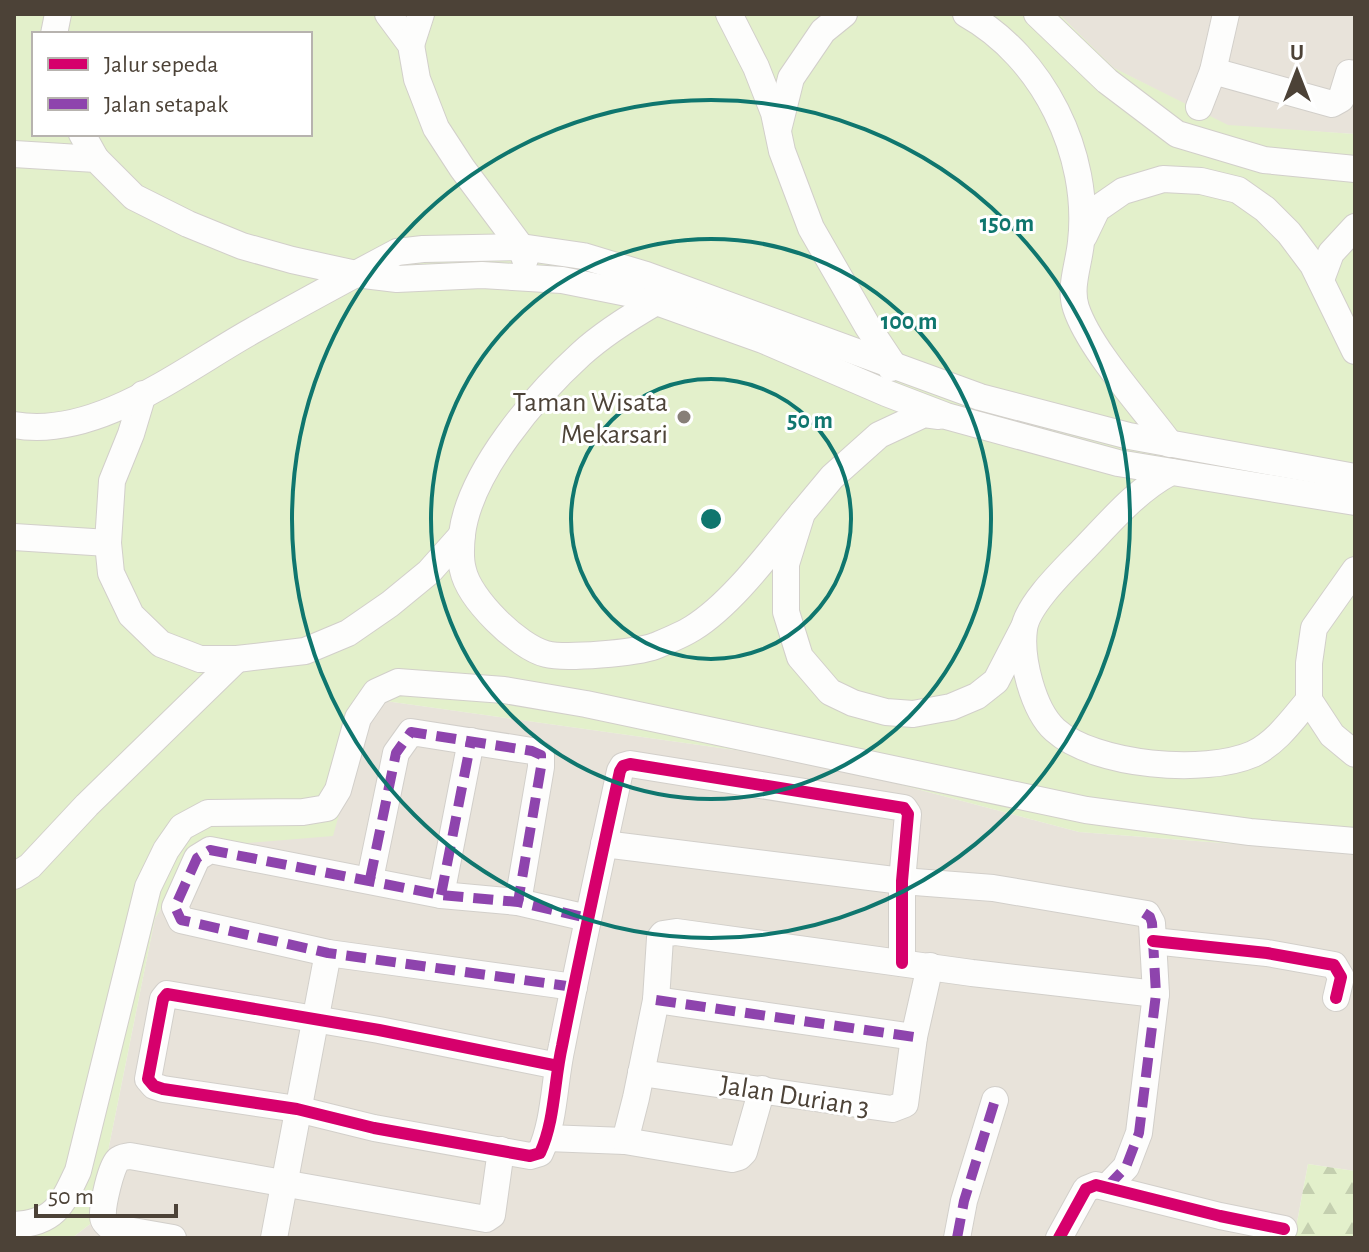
<svg xmlns="http://www.w3.org/2000/svg" width="1369" height="1252" viewBox="0 0 1369 1252" font-family="'Alegreya Sans',sans-serif">
  <defs>
    <pattern id="forest-firs" width="22" height="20" patternUnits="userSpaceOnUse" patternTransform="scale(2)"><rect width="22" height="20" fill="#e3f0cb"/><path d="M5 1l3.5 6h-7zM16 11l3.5 6h-7z" fill="#c4cfaf"/></pattern>
  </defs>
  <rect width="100%" height="100%" fill="#f4f1ed"/>
  <g fill="#e8e3da">
    <path d="M1059,14H1355V134L1228,126L1113,68Z"/>
    <path d="M371,699L807,760L1079,832L1355,853V1171L1308,1164L1294,1238H72L94,1221L155,918L200,847Z"/>
  </g>
  <path fill="url(#forest-firs)" d="M1308,1164L1355,1171V1238H1294Z"/>
  <path fill="#e3f0cb" fill-rule="evenodd" d="M14,14H1059L1114,68L1228,125L1355,134V853L1079,832L807,760L371,699L333,836L200,847L155,918L94,1221L72,1238H14ZM34,34H310V134H34Z"/>
  <g fill="none" stroke-linecap="round" stroke-linejoin="round">
    <g stroke="#d2cfca" stroke-width="28">
      <g id="minor">
        <path d="M388,14L411,45L417,79L436,128L462,168L521,247L525,259"/>
        <path d="M729,14L756,67L774,113L782,151L811,228L868,327L892,363L891,368"/>
        <path d="M966,14C1043,57 1091,154 1081,242C1079,264 1069,287 1076,308C1090,350 1143,407 1170,444"/>
        <path d="M1037,14L1107,81L1177,134L1264,160L1355,169"/>
        <path d="M54,34L58,14"/>
        <path d="M411,45L421,14"/>
        <path d="M1213,71L1332,104L1341,99L1349,73"/>
        <path d="M1199,107L1213,71L1226,14"/>
        <path d="M778,130L791,78L823,31L844,14"/>
        <path d="M82,134L96,159"/>
        <path d="M14,154L96,159L134,197L188,224L242,246L292,260L356,274L397,279L482,275L562,280L637,295L763,340L886,393L946,416L1118,463L1355,502"/>
        <path d="M1084,236L1097,209L1123,191L1163,179L1201,181L1238,190L1265,209L1289,233L1313,265L1355,351"/>
        <path d="M1321,280L1331,253L1355,227"/>
        <path d="M656,302C630,317 604,333 581,354C536,395 470,471 462,534C461,544 460,560 463,570C469,599 518,647 546,654C565,659 636,653 655,646C667,641 682,635 693,628C733,603 772,549 802,513"/>
        <path d="M143,394L131,434L112,481L108,543L111,573L131,615L161,644L200,659H237L305,651L348,633L390,604L429,572L462,535"/>
        <path d="M939,416L924,414L879,435L832,477L802,513L786,564V612L800,657L830,692L853,703L886,712L913,714L951,707L977,696L996,681L1024,627"/>
        <path d="M14,425C96,440 184,369 252,331C300,304 348,278 397,252L423,249L521,247L583,256L646,275L980,397L1129,436L1355,477"/>
        <path d="M1171,472C1137,490 1112,520 1085,548C1068,566 1027,604 1024,629C1020,658 1033,710 1055,730C1095,766 1205,775 1253,754C1277,742 1292,720 1309,700"/>
        <path d="M14,537L108,543"/>
        <path d="M1355,570L1314,628L1309,663V700L1332,735L1355,754"/>
        <path d="M604,844L902,881L993,888L1147,914L1152,923L1156,994L1139,1133L1126,1167L1107,1187"/>
        <path d="M14,876L30,866L87,805L237,659"/>
        <path d="M370,879L396,753L411,732L532,751L541,755V767L518,902"/>
        <path d="M441,895L471,741"/>
        <path d="M1153,941L1267,953L1334,965L1341,977L1336,998"/>
        <path d="M574,987L328,953L181,920L175,907L197,858L210,850L441,895L518,902L587,918"/>
        <path d="M656,1000L914,1037"/>
        <path d="M558,1066L379,1030L167,994L163,999L148,1079L154,1086L163,1089L297,1109L374,1128L530,1156L540,1153C555,1121 554,1081 562,1046C580,954 600,863 620,771L623,766L630,764L904,808L908,814L902,881V963"/>
        <path d="M641,1073L892,1109L905,1104L914,1037L930,966"/>
        <path d="M547,1138L625,1141L732,1159L739,1157L744,1152L762,1089"/>
        <path d="M625,1141L636,1098L656,1000L660,938L663,934L676,932L972,973L1156,994"/>
        <path d="M14,1225C55,1223 62,1205 78,1171L148,887L166,850L182,827L208,813L303,812L327,808L338,790L358,718L376,692L398,682L504,690L586,704L1086,810L1250,832L1355,841"/>
        <path d="M173,1238L110,1227C106,1223 103,1222 103,1216C102,1207 111,1165 118,1160C121,1157 125,1157 130,1156L486,1219L492,1215L501,1150"/>
        <path d="M274,1238L328,953"/>
        <path d="M957,1238L964,1201L995,1100"/>
        <path d="M1059,1238L1086,1189L1096,1185L1220,1216L1284,1229"/>
      </g>
    </g>
    <use href="#minor" stroke="#fdfdfc" stroke-width="26"/>
    <g stroke="#8e44ad" stroke-width="10" stroke-dasharray="20 10" stroke-linecap="butt">
      <path d="M370,879L396,753L411,732L532,751L541,755V767L518,902"/>
      <path d="M441,895L471,741"/>
      <path d="M574,987L328,953L181,920L175,907L197,858L210,850L441,895L518,902L587,918"/>
      <path d="M656,1000L914,1037"/>
      <path d="M1107,1187L1126,1167L1139,1133L1156,994L1152,923L1150,917L1144,913"/>
      <path d="M957,1238L964,1201L995,1100"/>
    </g>
    <g stroke="#fff" stroke-width="17">
      <g id="cycleway">
        <path d="M1153,941L1267,953L1334,965L1341,977L1336,998"/>
        <path d="M558,1066L379,1030L167,994L163,999L148,1079L154,1086L163,1089L297,1109L374,1128L530,1156L540,1153C555,1121 554,1081 562,1046C580,954 600,863 620,771L623,766L630,764L904,808L908,814L902,881V963"/>
        <path d="M1059,1238L1086,1189L1096,1185L1220,1216L1284,1229"/>
      </g>
    </g>
    <use href="#cycleway" stroke="#d6006c" stroke-width="12"/>
  </g>
  <g fill="none" stroke="#0f766e" stroke-width="4">
    <circle cx="711" cy="519" r="140"/>
    <circle cx="711" cy="519" r="280"/>
    <circle cx="711" cy="519" r="419"/>
  </g>
  <circle fill="#877f77" stroke="#fff" stroke-width="3" cx="684" cy="417" r="8"/>
  <g text-anchor="middle" stroke-width="6" stroke-linejoin="round" paint-order="stroke">
    <g font-size="28" fill="#4c4237" stroke="#fff" text-anchor="end">
      <text x="668" y="411">Taman Wisata<tspan x="668" dy="32">Mekarsari</tspan></text>
    </g>
    <g font-size="28" fill="#4c4237" stroke="#fff">
      <text transform="translate(795 1095) rotate(9)" y="10">Jalan Durian 3</text>
    </g>
  </g>
  <circle cx="711" cy="519" r="12" fill="#0f766e" stroke="#fff" stroke-width="4"/>
  <g font-size="24" text-anchor="middle" font-weight="bold" fill="#0f766e" stroke="#fff" stroke-width="6" stroke-linejoin="round" paint-order="stroke">
    <text x="1007" y="231">150 m</text>
    <text x="909" y="329">100 m</text>
    <text x="810" y="428">50 m</text>
  </g>
  <rect width="1369" height="1252" fill="none" stroke="#4c4237" stroke-width="32"/>
  <rect x="32" y="32" width="280" height="104" fill="#ffffff" stroke="#b7b3af" stroke-width="2"/>
  <rect x="48" y="58" width="40" height="12" fill="#d6006c" stroke="#b7b3af" stroke-width="2"/>
  <text x="104" y="72" font-size="24" fill="#4c4237">Jalur sepeda</text>
  <rect x="48" y="98" width="40" height="12" fill="#8e44ad" stroke="#b7b3af" stroke-width="2"/>
  <text x="104" y="112" font-size="24" fill="#4c4237">Jalan setapak</text>
  <g transform="translate(1297 72)" stroke="#ffffff" stroke-width="6" paint-order="stroke">
  <path d="M0-6L14 30L0 20L-14 30Z" fill="#4c4237"/>
  <text y="-12" font-size="22" font-weight="bold" text-anchor="middle" fill="#4c4237">U</text>
  </g>
  <path d="M36 1204v12h140v-12" fill="none" stroke="#4c4237" stroke-width="4"/>
  <text x="48" y="1204" font-size="24" fill="#4c4237" stroke="#ffffff" stroke-width="6" paint-order="stroke">50 m</text>
</svg>
